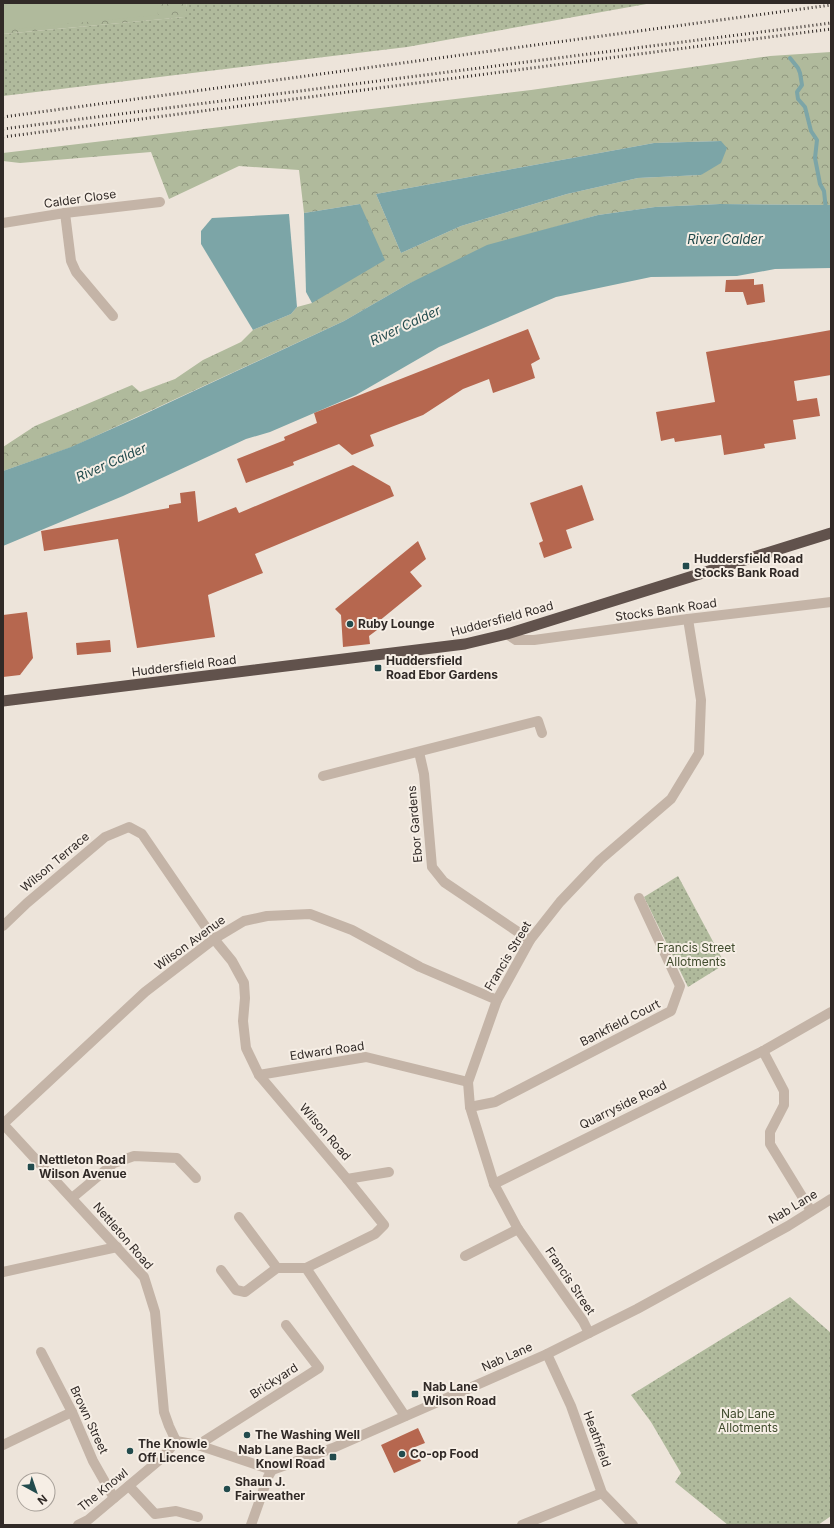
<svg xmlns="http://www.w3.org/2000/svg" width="834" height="1528" viewBox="0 0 834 1528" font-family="Inter,sans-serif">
  <defs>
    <pattern id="grass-dots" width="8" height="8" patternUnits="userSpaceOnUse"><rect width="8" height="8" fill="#b0ba9c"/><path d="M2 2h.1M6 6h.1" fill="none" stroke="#90977f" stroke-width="1.8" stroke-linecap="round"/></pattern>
    <pattern id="forest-crowns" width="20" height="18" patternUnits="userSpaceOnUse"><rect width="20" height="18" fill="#b0ba9c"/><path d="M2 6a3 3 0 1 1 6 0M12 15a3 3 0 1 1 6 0" fill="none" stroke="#90977f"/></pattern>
  </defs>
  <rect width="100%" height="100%" fill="#ede4da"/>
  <g fill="url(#grass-dots)">
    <path d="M187,3H652L407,47L3,96V34L184,17Z"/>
    <path d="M678,876L725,964L688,987L644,897Z"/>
    <path d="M790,1297L831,1333V1516L818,1525H728L675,1482L681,1473L651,1422L631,1395Z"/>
  </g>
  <g fill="url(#forest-crowns)" fill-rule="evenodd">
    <path d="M3,3H187L185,17L3,34Z"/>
    <path d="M831,52V205L720,204L655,207L598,215L545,230L408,284L344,321L72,447L3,471V447L35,426L132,385L140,392L175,379L203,360L241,342L253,330L291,314L297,307L312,303L360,204L304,213L299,170L239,166L169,199L151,152L20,163L3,161V153L531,90L770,56ZM721,141L701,175L638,178L567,194L461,226L401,253L376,194L654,143Z"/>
  </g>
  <path fill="#b0ba9c" d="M3,3H157L158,15L3,30Z"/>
  <g fill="#7ca5a7">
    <path d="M721,141L727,148L721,163L701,175L638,178L567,194L461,226L401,253L376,194L654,143Z"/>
    <path d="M360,204L385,260L312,303L306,292L304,213Z"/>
    <path d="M720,204L831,205V268L775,269L737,276L651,277L556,297L439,347L356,395L270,432L246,439L123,496L3,546V471L71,447L136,418L344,321L408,284L487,245L598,215L655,207Z"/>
    <path d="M289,214L297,307L291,314L253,330L201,244V231L212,218Z"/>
  </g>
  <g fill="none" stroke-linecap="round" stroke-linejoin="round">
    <path stroke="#7ca5a7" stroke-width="4" d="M790,58L798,68L800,73L802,85L797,92L798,99L805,107L811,131L817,140L815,158L820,184L824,191L826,210"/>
  </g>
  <g fill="#b6674f">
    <path d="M754,279V285L763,284L765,302L747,305L743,292H725L726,280Z"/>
    <path d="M528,329L540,359L531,364L535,378L493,393L489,379L463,389L423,415L370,435L374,446L352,455L339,444L293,462L294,465L246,483L237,459L285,440L284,437L317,423L314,413Z"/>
    <path d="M831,330V375L794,381L797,401L817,398L820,416L793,420L796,439L764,444L765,448L724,455L721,435L675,442L674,438L661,441L656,412L715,402L706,352Z"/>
    <path d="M353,465L390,486L394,496L255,554L263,573L208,595L215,637L137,648L118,539L44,551L41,531L169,508V505L181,503L180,493L195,491L198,522L236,507L239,513Z"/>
    <path d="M582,485L594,520L566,530L572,548L544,558L539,543L543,541L530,503Z"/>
    <path d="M418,541L426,559L410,572L422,586L373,626L377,630L369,636L370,644L343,647L341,615L335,609Z"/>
    <path d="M27,612L33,658L20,675L3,677V615Z"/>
    <path d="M110,640L111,652L77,655L76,643Z"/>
    <path d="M418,1428L425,1443L415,1447L421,1461L394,1473L381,1445Z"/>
  </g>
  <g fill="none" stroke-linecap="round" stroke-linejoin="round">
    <g stroke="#c4b4a7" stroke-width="10">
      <path d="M65,213L71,261L76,272L113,316"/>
      <path d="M3,223L65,213L160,202"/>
      <path d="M419,752L424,774L432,867L444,882L530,940"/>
      <path d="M323,776L538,721L542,733"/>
      <path d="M3,926L27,903L105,837L129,827L142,834L214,939L232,961L244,983L245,998L243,1021L246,1048L259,1075L347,1179L384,1225L375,1234L306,1268L405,1416"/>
      <path d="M763,1051L784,1091V1105L770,1132V1144L811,1211"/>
      <path d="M259,1075L366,1057L468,1082"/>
      <path d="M470,1107L495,1102L671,1011L680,986L639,898"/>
      <path d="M347,1179L389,1172"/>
      <path d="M494,1184L763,1051L831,1012"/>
      <path d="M72,1198L114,1163L134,1156L177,1158L196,1178"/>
      <path d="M239,1217L277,1268H306"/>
      <path d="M465,1256L518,1229"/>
      <path d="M221,1270L236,1290L245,1292L277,1268"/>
      <path d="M3,1272L117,1247"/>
      <path d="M589,1333L583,1321L518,1229L494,1184L470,1107L468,1082L497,1000L530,940L560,902L600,860L671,799L699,753L701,700L688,619"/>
      <path d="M41,1352L72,1412L93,1461L114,1498"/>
      <path d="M547,1354L571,1406L602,1493L633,1525"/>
      <path d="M176,1441L169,1426L164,1412L155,1312L144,1277L3,1124L145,992L214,939L244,921L267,916L310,914L352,930L420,967L497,1000"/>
      <path d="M176,1441L198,1445L272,1470L333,1448L547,1354L637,1309L788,1226L831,1199"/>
      <path d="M3,1445L72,1412"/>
      <path d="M198,1445L319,1368L286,1325"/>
      <path d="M129,1486L155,1514L176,1511L198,1517"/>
      <path d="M78,1525L88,1520L163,1457L176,1441"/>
      <path d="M251,1525L268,1477L272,1470"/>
      <path d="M522,1525L602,1493"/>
    </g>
    <path stroke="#c4b4a7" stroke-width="10" d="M507,634L516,640H534L688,619L831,602"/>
    <path stroke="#61524c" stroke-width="11" d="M3,701L465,644L507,634L831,533"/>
    <g stroke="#312a27" stroke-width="3" stroke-dasharray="1 3" stroke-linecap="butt">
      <path d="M3,117L831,5"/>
      <path d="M3,129L831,23"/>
      <path d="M3,137L831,29"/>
    </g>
  </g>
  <g fill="#224b4d" stroke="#f6eee5" stroke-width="1.5">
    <rect x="682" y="562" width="8" height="8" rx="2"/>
    <circle cx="350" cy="624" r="4"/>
    <rect x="374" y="664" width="8" height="8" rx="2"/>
    <rect x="27" y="1163" width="8" height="8" rx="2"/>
    <rect x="411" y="1390" width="8" height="8" rx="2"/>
    <circle cx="247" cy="1435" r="4"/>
    <circle cx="130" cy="1451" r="4"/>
    <circle cx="402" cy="1454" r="4"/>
    <rect x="329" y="1453" width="8" height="8" rx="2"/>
    <circle cx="227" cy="1489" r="4"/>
  </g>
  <g text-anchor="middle" stroke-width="4" stroke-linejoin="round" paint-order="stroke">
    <g font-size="12" fill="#312a27" stroke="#f6eee5">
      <text transform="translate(80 199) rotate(-8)" y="4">Calder Close</text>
      <text transform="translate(666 610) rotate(-8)" y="4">Stocks Bank Road</text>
      <text transform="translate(502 619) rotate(-15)" y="4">Huddersfield Road</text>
      <text transform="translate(184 666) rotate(-7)" y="4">Huddersfield Road</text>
      <text transform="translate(415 824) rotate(-95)" y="4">Ebor Gardens</text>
      <text transform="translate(55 862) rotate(-40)" y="4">Wilson Terrace</text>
      <text transform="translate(190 943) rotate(-36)" y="4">Wilson Avenue</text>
      <text transform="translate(508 956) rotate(-59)" y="4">Francis Street</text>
      <text transform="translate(620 1023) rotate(-27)" y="4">Bankfield Court</text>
      <text transform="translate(327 1051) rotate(-8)" y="4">Edward Road</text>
      <text transform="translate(623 1105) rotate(-26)" y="4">Quarryside Road</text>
      <text transform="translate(325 1132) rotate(49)" y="4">Wilson Road</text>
      <text transform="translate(793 1207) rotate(-31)" y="4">Nab Lane</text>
      <text transform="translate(123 1236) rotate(49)" y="4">Nettleton Road</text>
      <text transform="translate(570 1281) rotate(56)" y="4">Francis Street</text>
      <text transform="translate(507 1357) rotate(-24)" y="4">Nab Lane</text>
      <text transform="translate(274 1381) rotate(-33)" y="4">Brickyard</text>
      <text transform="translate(89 1420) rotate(65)" y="4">Brown Street</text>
      <text transform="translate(597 1439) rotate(70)" y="4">Heathfield</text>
      <text transform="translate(103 1490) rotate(-39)" y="4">The Knowl</text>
    </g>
    <g font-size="12" font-weight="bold" fill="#312a27" stroke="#f6eee5" text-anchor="start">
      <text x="694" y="563">Huddersfield Road<tspan x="694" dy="14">Stocks Bank Road</tspan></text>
      <text x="358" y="628">Ruby Lounge</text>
      <text x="386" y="665">Huddersfield<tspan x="386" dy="14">Road Ebor Gardens</tspan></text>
      <text x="39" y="1164">Nettleton Road<tspan x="39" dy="14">Wilson Avenue</tspan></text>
      <text x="423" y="1391">Nab Lane<tspan x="423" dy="14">Wilson Road</tspan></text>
      <text x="255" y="1439">The Washing Well</text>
      <text x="138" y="1448">The Knowle<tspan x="138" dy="14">Off Licence</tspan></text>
      <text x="325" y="1454" text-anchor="end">Nab Lane Back<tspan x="325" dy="14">Knowl Road</tspan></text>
      <text x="410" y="1458">Co-op Food</text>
      <text x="235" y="1486">Shaun J.<tspan x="235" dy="14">Fairweather</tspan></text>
    </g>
    <g font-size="12" fill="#414c2e" stroke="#f6eee5">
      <text x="696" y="952">Francis Street<tspan x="696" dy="14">Allotments</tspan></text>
      <text x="748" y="1418">Nab Lane<tspan x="748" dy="14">Allotments</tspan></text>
    </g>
    <g font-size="13" font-style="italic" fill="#224b4d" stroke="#f6eee5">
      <text x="725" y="244">River Calder</text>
      <text transform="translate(405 325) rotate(-25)" y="5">River Calder</text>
      <text transform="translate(111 462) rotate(-24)" y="5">River Calder</text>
    </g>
  </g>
  <rect width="834" height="1528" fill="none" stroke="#312a27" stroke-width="8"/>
  <g transform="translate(36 1492) rotate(140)"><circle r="19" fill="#f6eee5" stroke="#a7a099"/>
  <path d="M0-3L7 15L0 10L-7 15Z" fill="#224b4d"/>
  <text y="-6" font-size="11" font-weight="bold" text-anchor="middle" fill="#312a27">N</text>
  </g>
</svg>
